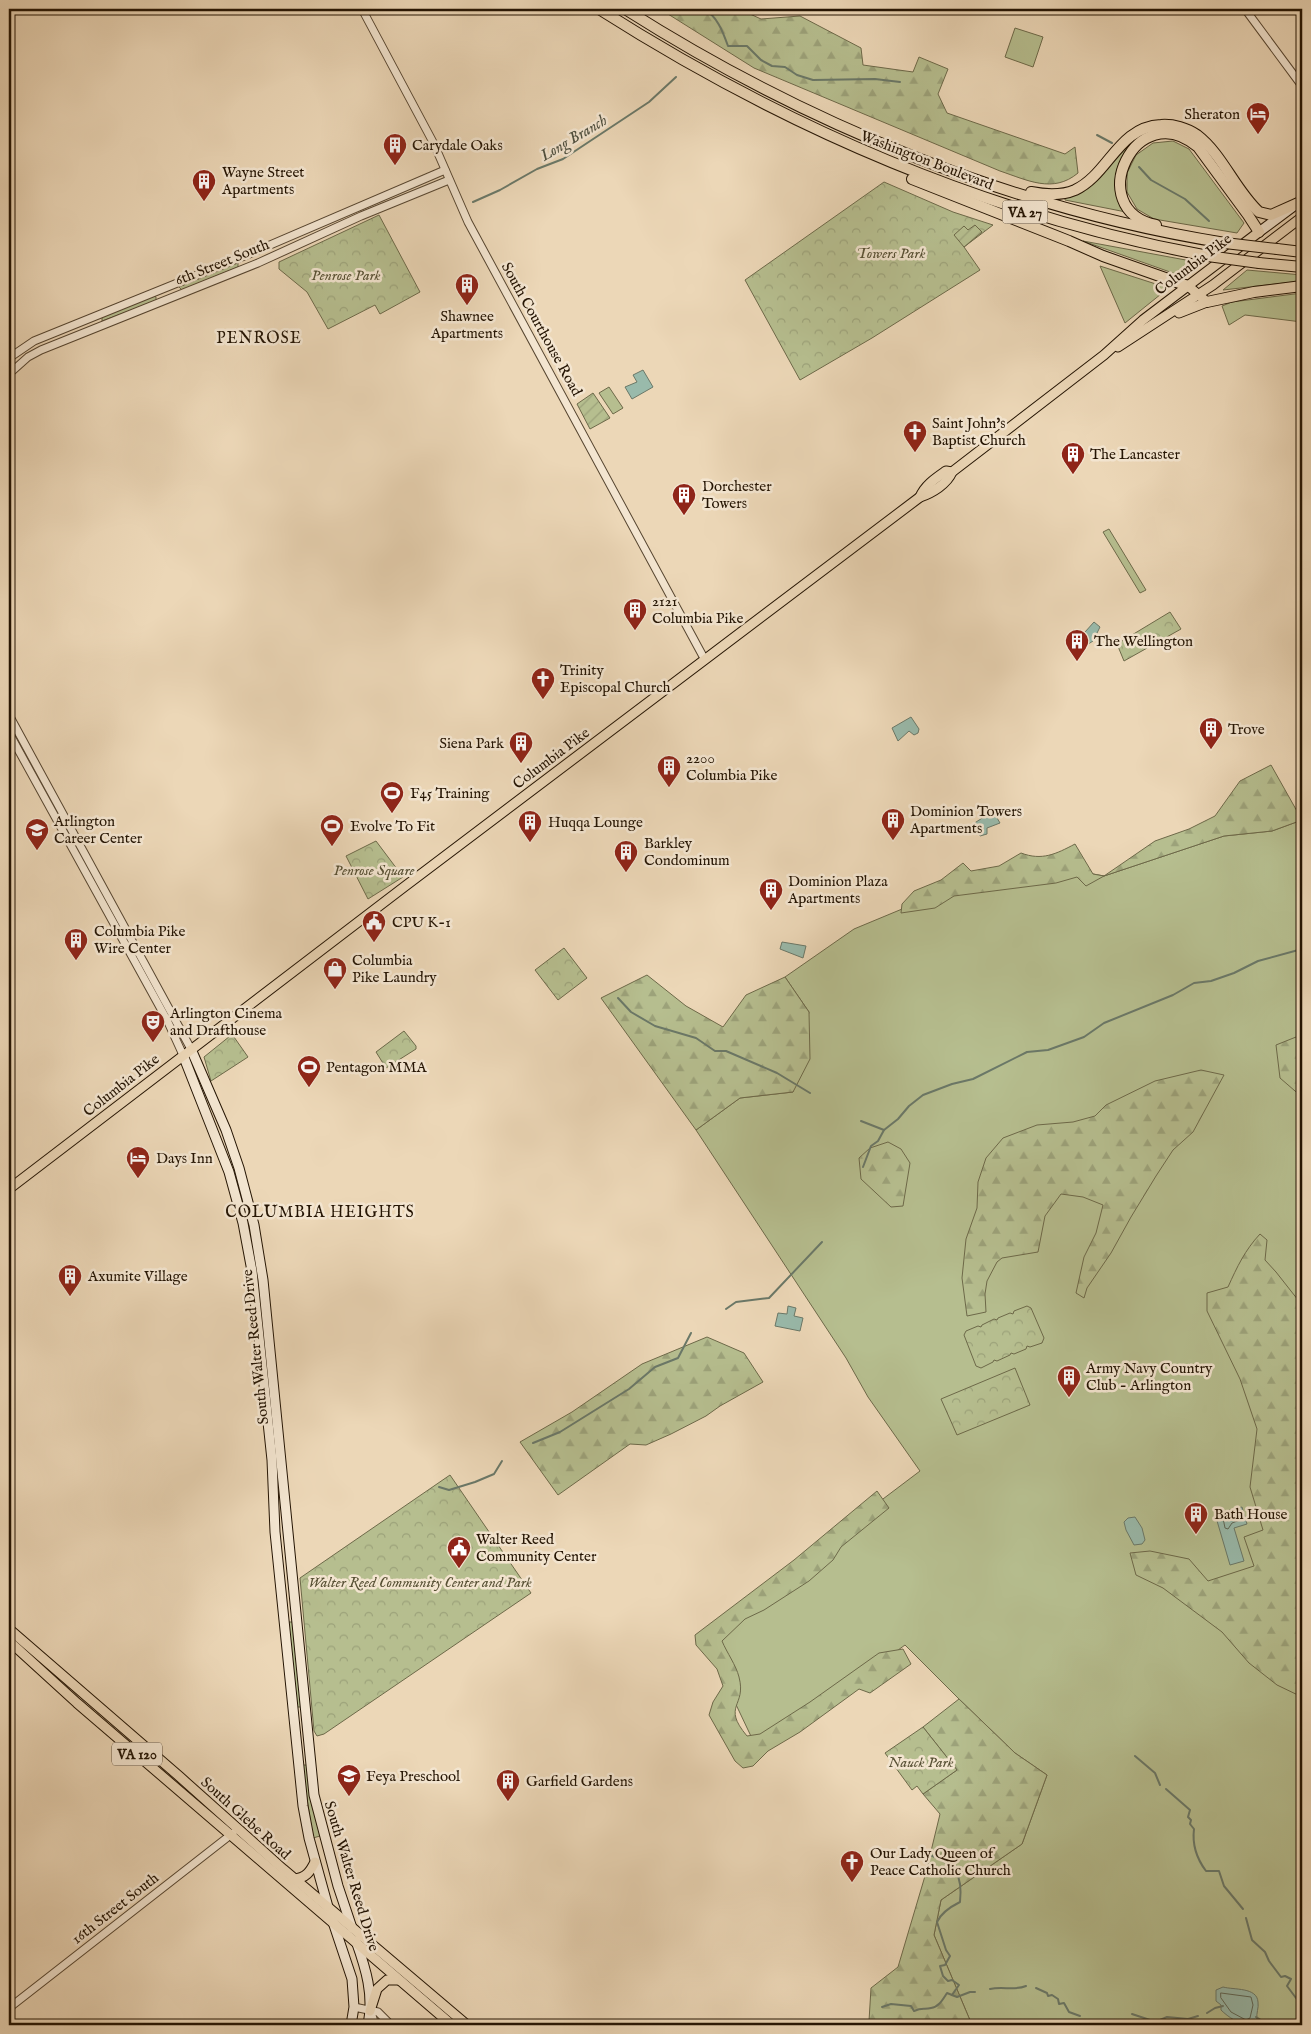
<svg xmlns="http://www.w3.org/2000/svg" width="1311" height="2034" viewBox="0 0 1311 2034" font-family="'IM FELL English',serif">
  <defs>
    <pattern id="forest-firs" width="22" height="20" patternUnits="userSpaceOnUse" patternTransform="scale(1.25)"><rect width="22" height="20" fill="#b6be8f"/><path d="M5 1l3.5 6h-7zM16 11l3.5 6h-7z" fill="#9ca27a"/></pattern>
    <pattern id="park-crowns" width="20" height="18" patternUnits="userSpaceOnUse" patternTransform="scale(1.25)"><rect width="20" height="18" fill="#b6be8f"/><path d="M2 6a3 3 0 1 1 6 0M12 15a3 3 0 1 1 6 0" fill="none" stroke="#9ca27a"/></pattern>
    <pattern id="garden-furrows" width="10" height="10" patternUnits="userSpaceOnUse" patternTransform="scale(1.25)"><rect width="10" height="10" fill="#b6be8f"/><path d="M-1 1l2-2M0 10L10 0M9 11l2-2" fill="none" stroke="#9ca27a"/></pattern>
  </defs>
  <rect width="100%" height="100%" fill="#ecd7b7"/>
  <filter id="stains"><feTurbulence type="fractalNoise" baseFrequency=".004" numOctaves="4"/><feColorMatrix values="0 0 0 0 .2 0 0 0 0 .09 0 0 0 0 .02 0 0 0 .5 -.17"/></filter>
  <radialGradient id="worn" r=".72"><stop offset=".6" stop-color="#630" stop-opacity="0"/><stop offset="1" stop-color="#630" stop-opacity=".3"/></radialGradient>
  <g fill="#b6be8f" stroke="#6d6949">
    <path d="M1015,28L1043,37L1033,67L1005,57Z"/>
    <path d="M1141,132L1142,136C1115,157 1107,182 1126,212L1065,200V197Z"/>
    <path d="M1173,141L1189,149L1244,223L1237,233L1154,219L1137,209L1127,192V173L1136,155L1153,143Z"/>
    <path d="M1083,241L1202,263L1184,277Z"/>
    <path d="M236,263H238V267L182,290L179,287Z"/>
    <path d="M1100,266L1162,286L1166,290L1125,323Z"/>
    <path d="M1247,270L1302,275V281L1223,290Z"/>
    <path d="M1302,293V322L1245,315L1229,325L1222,306L1232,302Z"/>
    <path d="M154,296L156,297V301L102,321V317Z"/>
    <path d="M609,387L623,408L613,414L599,393Z"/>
    <path d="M1109,529L1146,590L1140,593L1103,532Z"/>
    <path d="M1302,820V2025H972L934,1935L941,1900L1022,1844L1047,1775L1015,1753L959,1699L905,1645L758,1751L703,1635L920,1471L868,1397L846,1358L696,1130L740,1098L793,1092L809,1012L785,977L854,929L967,882L1049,866L1104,876L1224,836L1272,831Z"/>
    <path d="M288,1622H293L301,1707H296Z"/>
    <path d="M302,1765H307L320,1836L313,1838Z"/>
  </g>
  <g fill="url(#forest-firs)" stroke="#6d6949">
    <path d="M660,9H739L761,19L800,16L861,48L863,65L913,72L919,57L948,69L938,94L947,113L1065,154L1075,147L1078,173C1053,194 1027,180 1000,171L754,68Z"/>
    <path d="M1271,765L1302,820L1272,831L1224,836L1104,876L1086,886L1077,877L1056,883L954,896L935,908L901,913L902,904L914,891L941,880L963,863L971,871L999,866L1021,853C1042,861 1056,854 1075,844L1093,874L1104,876L1155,841L1189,829L1215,816L1240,781Z"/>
    <path d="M647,975L686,1006L723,1027L746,995L785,977L809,1012L810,1059L793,1092L740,1098L696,1130L601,998Z"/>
    <path d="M1302,1033V1097L1280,1078L1276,1045L1296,1037Z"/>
    <path d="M1201,1070L1224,1075L1193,1132L1173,1150L1156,1176L1131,1217L1111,1253L1087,1288L1084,1298L1076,1293L1084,1257L1096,1233L1103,1205L1083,1197L1061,1194L1045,1216L1038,1252L1002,1258L997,1262L987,1281L985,1294L986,1312L967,1316L962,1278L966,1239L977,1208L978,1182L986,1158L1003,1138L1037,1125L1073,1122L1095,1116L1106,1105L1155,1081Z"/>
    <path d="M888,1142L901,1149L910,1163L903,1206L891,1207L861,1179L859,1158L870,1148Z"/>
    <path d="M1260,1234L1267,1240L1265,1260L1276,1272L1302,1305V1697L1277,1685L1249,1663L1222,1632L1163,1588L1136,1575L1130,1553L1150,1551L1189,1559L1208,1581L1254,1566L1244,1537L1263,1530L1250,1487L1257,1429L1240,1379L1207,1311V1293L1228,1287C1237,1267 1245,1250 1260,1234Z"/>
    <path d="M707,1337L744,1353L763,1382L720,1406L706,1416L671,1434L646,1445L630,1444L558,1495L520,1442L572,1412L642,1364Z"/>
    <path d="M877,1491L889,1508L841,1547L833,1560L809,1581L764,1610L745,1619L722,1641C727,1653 736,1665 739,1677C747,1707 721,1705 747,1736L760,1734L810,1702L879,1653L903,1649L911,1664L870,1693L859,1689L800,1732L768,1751L753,1766L743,1768L735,1761L709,1715L713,1702L723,1686L717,1669L696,1645L695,1635L794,1560Z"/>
    <path d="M959,1699L1015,1753L1047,1775L1022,1844L941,1900L934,1935L972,2025H862L869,2021L871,1988L898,1967L925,1876L940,1814L923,1794L957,1770L923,1727Z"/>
  </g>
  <g fill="url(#park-crowns)" stroke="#6d6949">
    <path d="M884,182L953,212L993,225L964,247L980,270L872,338L800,380L745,280Z"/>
    <path d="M379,215L420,292L380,314L375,305L328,329L307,292L279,269V262Z"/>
    <path d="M1170,612L1181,629L1124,661L1117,644Z"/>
    <path d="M376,841L403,877L368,899L346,856Z"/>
    <path d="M564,948L587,978L558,1000L535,970Z"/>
    <path d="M404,1031L416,1046V1049L386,1068L376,1052Z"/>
    <path d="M230,1036L234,1037L248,1057L211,1081L204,1057Z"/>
    <path d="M1027,1306L1031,1308L1044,1338L1042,1343L1030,1347L1027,1346L1026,1349L1014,1354L1011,1353L1010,1355L997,1361L994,1360L993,1362L981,1368L976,1366L964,1335L966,1331L978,1326L981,1327L982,1325L994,1319L997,1320L998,1318L1010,1313L1013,1314L1014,1311Z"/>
    <path d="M1015,1368L1030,1405L957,1435L941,1399Z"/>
    <path d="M450,1475L531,1593L324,1734L317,1736L314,1731L300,1578Z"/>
    <path d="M923,1727L957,1770L923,1794L917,1786L912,1790L885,1753Z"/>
  </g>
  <g fill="url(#garden-furrows)" stroke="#6d6949">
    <path d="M975,225L982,232L964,247L954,235L964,226L968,230Z"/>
    <path d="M593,393L610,418L590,429L577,404Z"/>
  </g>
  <g fill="#99baab" stroke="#6a7868">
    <path d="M643,370L653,387L632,399L625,387L637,382L633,375Z"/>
    <path d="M1094,622L1100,627L1093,641L1082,648L1076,642Z"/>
    <path d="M911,717L919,729L918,733L914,735L909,731L898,741L892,728Z"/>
    <path d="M993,811L1000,823L987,828V834L980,836L973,824Z"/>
    <path d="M782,942L806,946L803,958L780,949Z"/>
    <path d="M788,1306L796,1308L794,1316L803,1318L800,1331L775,1326L778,1313L787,1314Z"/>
    <path d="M1242,1507L1247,1524L1234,1528L1244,1561L1230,1565L1215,1514Z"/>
    <path d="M1135,1517L1142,1528L1145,1540L1142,1544L1134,1545L1126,1530L1124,1522L1128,1518Z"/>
    <path d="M1223,1987C1234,1990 1257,1987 1258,2002C1259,2008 1256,2013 1257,2019L1250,2025C1240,2025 1228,2017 1221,2010V2005L1216,2001V1990Z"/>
  </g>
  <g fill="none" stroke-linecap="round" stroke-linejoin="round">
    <g stroke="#5e6757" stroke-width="1">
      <path d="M1237,1514L1239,1515L1240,1520L1232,1523L1228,1529L1225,1528L1223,1518Z"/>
      <path d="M1221,1993L1251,1997L1253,2005L1250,2018L1246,2020L1231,2012L1221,1998Z"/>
    </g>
    <g stroke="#6a7868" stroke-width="2">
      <path d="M703,9C717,15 723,32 728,46H747L761,60L772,66L785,67L797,75L813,80L875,79L900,82"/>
      <path d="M1097,135L1112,143"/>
      <path d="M1139,167L1151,180L1185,199L1209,221"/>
      <path d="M473,202L500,190L537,169L563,159L649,102L676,77"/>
      <path d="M618,998L631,1012L655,1026L696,1038L715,1051H726L777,1073L810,1093"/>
      <path d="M861,1121L884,1130"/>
      <path d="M863,1167L871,1146L878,1141L884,1130L898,1119L909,1106L923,1095L952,1084L973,1079L1027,1052L1048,1050L1084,1037L1104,1023L1173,995L1194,983L1211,981L1234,973L1258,961L1302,949"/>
      <path d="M726,1309L736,1302L769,1298L822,1242"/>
      <path d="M533,1443L560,1432L629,1389L655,1367L678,1358L691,1333"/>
      <path d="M439,1487L449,1490L475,1482L494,1474L502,1461"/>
      <path d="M1135,1756L1155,1773L1160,1785"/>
      <path d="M1166,1789L1190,1810L1188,1817L1191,1820L1190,1824L1194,1829C1192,1845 1197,1859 1206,1871H1219L1224,1886L1243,1909"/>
      <path d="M930,1855C956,1865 963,1875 960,1902C952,1906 941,1913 937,1922L946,1950L950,1956L945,1965L940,1966L943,1976L948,1981L952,1980L959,1985L952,1995"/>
      <path d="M1246,1918L1252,1940L1265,1952L1269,1961L1281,1977L1285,1976L1291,1979L1287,1986L1299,2002L1302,2001"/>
      <path d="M1036,1988L1047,1993L1048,1996L1052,1995L1058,1999L1059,2004L1064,2003L1069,2012L1080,2016"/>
      <path d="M990,1989C1003,1986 1014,1991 1026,1986"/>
      <path d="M882,2007L891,2004L911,2006L914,2011C923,2007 924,2010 931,2008C939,2007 943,1999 947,1993L957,1997L970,1992H975"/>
      <path d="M1207,2013L1215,2008L1223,2006"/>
      <path d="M1132,2014L1150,2020H1160L1167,2017L1188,2019L1198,2016"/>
      <path d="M1256,2017L1261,2020H1277L1281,2025"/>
      <path d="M1281,2025L1284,2024L1292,2025"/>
      <path d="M1301,2025L1302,2024"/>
    </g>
    <g stroke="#564530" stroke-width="9">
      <g id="tertiary">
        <path d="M362,9L434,144L468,222L705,660"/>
        <path d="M1245,9L1302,86"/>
        <path d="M9,10L11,9"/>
        <path d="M9,358L34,341L249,254L445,170"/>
        <path d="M9,374L28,357L41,350L258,263L361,216L449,180"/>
        <path d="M9,715L191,1049"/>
        <path d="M9,733L167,1020L183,1055"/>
        <path d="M354,2007L378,2012L391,2025"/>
        <path d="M9,2008L233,1833"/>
        <path d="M371,2012L375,2025"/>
      </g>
    </g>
    <g stroke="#241403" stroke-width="11">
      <g id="secondary">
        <path d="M1259,232L1302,200"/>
        <path d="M191,1049L226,1130L239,1168L254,1225L263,1280L314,1795L338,1886L352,1928"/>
        <path d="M183,1055L229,1172L243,1223L252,1271L272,1460L275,1532L303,1806L309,1838L328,1907L352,1979L354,2007L351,2025"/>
        <path d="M356,1941C366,1969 374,1995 368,2025"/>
      </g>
    </g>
    <g stroke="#241403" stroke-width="11">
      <g id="primary">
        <path d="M1179,313L1207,302L1188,286"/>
        <path d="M1118,347L1213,285L1302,217"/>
        <path d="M920,497C925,485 936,478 946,471L952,472"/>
        <path d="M9,1189L404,887L920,497C932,493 947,484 952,472L1104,355L1143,320L1259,232"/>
        <path d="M9,1629L180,1777L283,1869L467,2025"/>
        <path d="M9,1641L77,1703L452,2025"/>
        <path d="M294,1879C306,1878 310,1872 315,1862"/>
        <path d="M370,2011L377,1989L387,1980H399"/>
      </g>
    </g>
    <g stroke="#241403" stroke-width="12">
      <g id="motorway">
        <path d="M599,9C786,128 989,216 1208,256"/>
        <path d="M625,9C806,124 1012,209 1225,243"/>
        <path d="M912,179L1069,241L1103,256L1188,286"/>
        <path d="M1031,192C1046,195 1061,196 1075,190C1109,174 1118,127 1161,125C1173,124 1187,128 1197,135C1223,155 1235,190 1259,212L1271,215L1298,203"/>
        <path d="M1156,225C1082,210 1136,94 1198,147L1248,215L1259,232"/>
        <path d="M1277,249L1302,252"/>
        <path d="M1259,263L1302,267"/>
        <path d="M1207,302L1254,292L1302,286"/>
      </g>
    </g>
    <use href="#tertiary" stroke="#f3e5d0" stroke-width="7"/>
    <use href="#secondary" stroke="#f3e5d0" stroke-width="9"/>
    <use href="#primary" stroke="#ecd7b7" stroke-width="9"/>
    <use href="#motorway" stroke="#ecd7b7" stroke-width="10"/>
    <g stroke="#241403" stroke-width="12" stroke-linecap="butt">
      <g id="motorway-bridge">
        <path d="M1225,243L1277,249"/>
        <path d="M1208,256L1259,263"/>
      </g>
    </g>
    <use href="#motorway-bridge" stroke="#ecd7b7" stroke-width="10"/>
  </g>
  <defs>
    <g id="hotel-pin" transform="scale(1.25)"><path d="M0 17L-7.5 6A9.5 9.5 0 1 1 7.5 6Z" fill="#8f2418" stroke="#f3e5d0"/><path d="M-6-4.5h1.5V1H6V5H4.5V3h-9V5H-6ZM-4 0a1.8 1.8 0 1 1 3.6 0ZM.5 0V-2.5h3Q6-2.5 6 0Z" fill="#fff"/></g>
    <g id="building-pin" transform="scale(1.25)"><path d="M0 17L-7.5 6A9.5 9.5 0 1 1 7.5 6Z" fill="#8f2418" stroke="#f3e5d0"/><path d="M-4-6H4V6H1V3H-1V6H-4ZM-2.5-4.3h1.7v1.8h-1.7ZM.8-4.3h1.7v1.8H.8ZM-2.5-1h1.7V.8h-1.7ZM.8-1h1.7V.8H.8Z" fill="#fff"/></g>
    <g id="church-pin" transform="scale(1.25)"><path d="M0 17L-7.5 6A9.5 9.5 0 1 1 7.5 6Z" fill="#8f2418" stroke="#f3e5d0"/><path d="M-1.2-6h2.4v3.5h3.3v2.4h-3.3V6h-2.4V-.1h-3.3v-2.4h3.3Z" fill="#fff"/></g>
    <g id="stadium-pin" transform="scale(1.25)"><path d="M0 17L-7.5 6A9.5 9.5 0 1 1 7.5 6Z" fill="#8f2418" stroke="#f3e5d0"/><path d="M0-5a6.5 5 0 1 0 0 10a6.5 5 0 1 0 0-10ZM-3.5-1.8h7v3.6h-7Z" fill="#fff"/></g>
    <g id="school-pin" transform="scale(1.25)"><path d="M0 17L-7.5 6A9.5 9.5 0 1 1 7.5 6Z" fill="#8f2418" stroke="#f3e5d0"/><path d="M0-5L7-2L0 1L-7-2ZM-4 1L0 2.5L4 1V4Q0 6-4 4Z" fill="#fff"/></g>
    <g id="civic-pin" transform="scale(1.25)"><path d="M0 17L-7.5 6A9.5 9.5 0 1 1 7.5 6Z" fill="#8f2418" stroke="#f3e5d0"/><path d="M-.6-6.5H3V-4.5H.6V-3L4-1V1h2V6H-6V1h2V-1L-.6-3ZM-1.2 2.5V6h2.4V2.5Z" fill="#fff"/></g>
    <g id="shop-pin" transform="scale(1.25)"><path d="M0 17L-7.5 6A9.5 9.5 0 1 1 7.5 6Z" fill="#8f2418" stroke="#f3e5d0"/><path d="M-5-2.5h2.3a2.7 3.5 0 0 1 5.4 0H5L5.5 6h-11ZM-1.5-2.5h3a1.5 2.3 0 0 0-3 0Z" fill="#fff"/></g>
    <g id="theatre-pin" transform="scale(1.25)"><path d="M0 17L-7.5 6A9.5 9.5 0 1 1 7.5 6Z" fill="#8f2418" stroke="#f3e5d0"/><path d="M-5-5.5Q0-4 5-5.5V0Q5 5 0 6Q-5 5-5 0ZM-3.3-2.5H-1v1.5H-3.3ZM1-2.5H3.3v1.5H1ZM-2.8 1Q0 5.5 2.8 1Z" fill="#fff"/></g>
  </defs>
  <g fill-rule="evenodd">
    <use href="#hotel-pin" x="1258" y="114"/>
    <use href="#building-pin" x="395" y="145"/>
    <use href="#building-pin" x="204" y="181"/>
    <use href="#building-pin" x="467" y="285"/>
    <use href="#church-pin" x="915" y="432"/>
    <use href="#building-pin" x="1073" y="454"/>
    <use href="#building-pin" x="684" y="495"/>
    <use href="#building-pin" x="635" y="610"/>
    <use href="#building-pin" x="1077" y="641"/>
    <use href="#church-pin" x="543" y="679"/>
    <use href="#building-pin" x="1211" y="729"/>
    <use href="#building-pin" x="521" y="743"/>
    <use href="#building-pin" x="669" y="767"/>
    <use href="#stadium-pin" x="392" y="793"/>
    <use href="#building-pin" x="893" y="820"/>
    <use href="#building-pin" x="530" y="822"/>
    <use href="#stadium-pin" x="332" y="826"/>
    <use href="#school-pin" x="37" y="830"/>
    <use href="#building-pin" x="626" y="852"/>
    <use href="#building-pin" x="771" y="890"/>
    <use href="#civic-pin" x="374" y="922"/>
    <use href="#building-pin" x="76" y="940"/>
    <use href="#shop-pin" x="335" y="969"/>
    <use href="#theatre-pin" x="153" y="1022"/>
    <use href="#stadium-pin" x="309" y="1067"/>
    <use href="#hotel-pin" x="138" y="1158"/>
    <use href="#building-pin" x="70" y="1276"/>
    <use href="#building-pin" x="1069" y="1377"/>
    <use href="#building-pin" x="1196" y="1514"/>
    <use href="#civic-pin" x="459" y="1548"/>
    <use href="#school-pin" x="349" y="1776"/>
    <use href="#building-pin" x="508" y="1781"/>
    <use href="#church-pin" x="852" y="1862"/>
  </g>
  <g text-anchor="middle" stroke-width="5" stroke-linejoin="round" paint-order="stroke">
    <g fill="#f3e5d0" stroke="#625340" stroke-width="1">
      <rect x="1002.5" y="200.5" width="45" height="23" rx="4"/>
      <rect x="112" y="1742.5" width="50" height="23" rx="4"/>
    </g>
    <g font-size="14" font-weight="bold" fill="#241403">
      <text x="1025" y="217">VA 27</text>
      <text x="137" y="1759">VA 120</text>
    </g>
    <g font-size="15" fill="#241403" stroke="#f3e5d0" text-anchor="start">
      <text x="1240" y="119" text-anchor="end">Sheraton</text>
      <text x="412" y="150">Carydale Oaks</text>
      <text x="222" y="177">Wayne Street<tspan x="222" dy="17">Apartments</tspan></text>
      <text x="467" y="321" text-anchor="middle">Shawnee<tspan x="467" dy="17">Apartments</tspan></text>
      <text x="932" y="428">Saint John's<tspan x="932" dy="17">Baptist Church</tspan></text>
      <text x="1090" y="459">The Lancaster</text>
      <text x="702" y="491">Dorchester<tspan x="702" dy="17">Towers</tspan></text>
      <text x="652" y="606">2121<tspan x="652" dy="17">Columbia Pike</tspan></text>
      <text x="1094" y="646">The Wellington</text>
      <text x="560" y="675">Trinity<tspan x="560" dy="17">Episcopal Church</tspan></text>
      <text x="1228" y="734">Trove</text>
      <text x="504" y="748" text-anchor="end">Siena Park</text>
      <text x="686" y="763">2200<tspan x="686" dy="17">Columbia Pike</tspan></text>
      <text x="410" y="798">F45 Training</text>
      <text x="910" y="816">Dominion Towers<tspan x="910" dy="17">Apartments</tspan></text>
      <text x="54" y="826">Arlington<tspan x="54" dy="17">Career Center</tspan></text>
      <text x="548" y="827">Huqqa Lounge</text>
      <text x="350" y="831">Evolve To Fit</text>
      <text x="644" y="848">Barkley<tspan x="644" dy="17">Condominum</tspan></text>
      <text x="788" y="886">Dominion Plaza<tspan x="788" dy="17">Apartments</tspan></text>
      <text x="392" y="927">CPU K-1</text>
      <text x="94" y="936">Columbia Pike<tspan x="94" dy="17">Wire Center</tspan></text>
      <text x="352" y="965">Columbia<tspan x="352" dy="17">Pike Laundry</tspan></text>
      <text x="170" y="1018">Arlington Cinema<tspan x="170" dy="17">and Drafthouse</tspan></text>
      <text x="326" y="1072">Pentagon MMA</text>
      <text x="156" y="1163">Days Inn</text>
      <text x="88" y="1281">Axumite Village</text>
      <text x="1086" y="1373">Army Navy Country<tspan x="1086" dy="17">Club - Arlington</tspan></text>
      <text x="1214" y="1519">Bath House</text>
      <text x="476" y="1544">Walter Reed<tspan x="476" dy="17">Community Center</tspan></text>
      <text x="366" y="1781">Feya Preschool</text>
      <text x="526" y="1786">Garfield Gardens</text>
      <text x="870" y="1858">Our Lady Queen of<tspan x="870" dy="17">Peace Catholic Church</tspan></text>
    </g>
    <g font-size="15" fill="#241403" stroke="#f3e5d0">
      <text transform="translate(927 160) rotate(21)" y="5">Washington Boulevard</text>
      <text transform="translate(222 262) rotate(-22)" y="5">6th Street South</text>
      <text transform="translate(1193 264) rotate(-37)" y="5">Columbia Pike</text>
      <text transform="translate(542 329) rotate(61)" y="5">South Courthouse Road</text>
      <text transform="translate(551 758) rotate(-37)" y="5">Columbia Pike</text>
      <text transform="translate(121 1085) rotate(-38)" y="5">Columbia Pike</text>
      <text transform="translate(255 1347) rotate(-96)" y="5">South Walter Reed Drive</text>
      <text transform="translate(246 1818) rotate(42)" y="5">South Glebe Road</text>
      <text transform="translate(352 1876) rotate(73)" y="5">South Walter Reed Drive</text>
      <text transform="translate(115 1908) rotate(-38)" y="5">16th Street South</text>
    </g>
    <g font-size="15" font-style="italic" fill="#575034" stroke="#f3e5d0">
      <text x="891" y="258">Towers Park</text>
      <text x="346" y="280">Penrose Park</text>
      <text x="374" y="875">Penrose Square</text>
      <text x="420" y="1587">Walter Reed Community Center and Park</text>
      <text x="921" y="1767">Nauck Park</text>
    </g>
    <g font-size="16" font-style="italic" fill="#4d4e3e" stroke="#f3e5d0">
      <text transform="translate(573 137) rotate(-31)" y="6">Long Branch</text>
    </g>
    <g font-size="16" letter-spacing="1" fill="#241403" stroke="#f3e5d0">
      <text x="259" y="343">PENROSE</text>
      <text x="320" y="1217">COLUMBIA HEIGHTS</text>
    </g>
  </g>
  <rect width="1311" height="2034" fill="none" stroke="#ecd7b7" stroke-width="30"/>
  <rect x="10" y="10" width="1291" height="2014" fill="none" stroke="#241403" stroke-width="2.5"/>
  <rect x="15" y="15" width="1281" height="2004" fill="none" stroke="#241403"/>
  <rect width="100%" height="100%" filter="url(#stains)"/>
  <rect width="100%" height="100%" fill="url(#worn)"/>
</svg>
